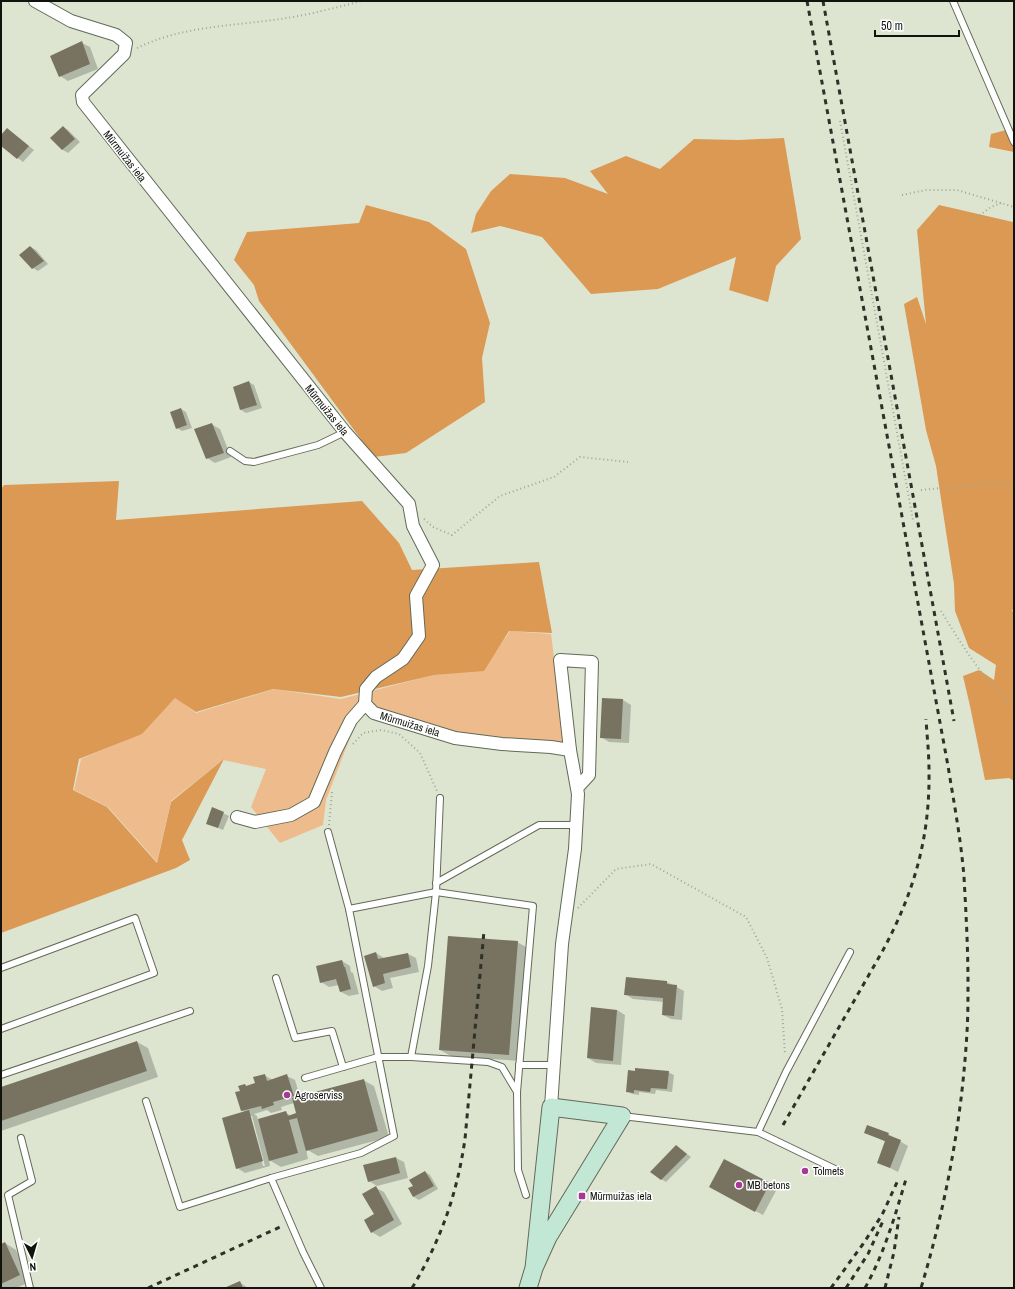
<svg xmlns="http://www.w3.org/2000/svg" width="1015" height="1289" viewBox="0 0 1015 1289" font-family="'Archivo Narrow',sans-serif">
  <rect width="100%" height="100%" fill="#dde5d1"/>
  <path fill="#eebc8c" d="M510,631L551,634L564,735V746L462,738L360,712L326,800L323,825L280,843L251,807L266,769L223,760L171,801L157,862L108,807L74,790L81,759L142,733L176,697L196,713L274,689L341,699L433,675L483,670Z"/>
  <g fill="#db9953">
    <path d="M1014,128V152L989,147L991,134Z"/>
    <path d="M784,138L801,239L776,266L768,302L729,290L736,257L658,289L591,294L542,237L500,226L471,233L476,214L491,191L510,174L565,178L608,194L590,171L626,156L660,169L694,139L738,140Z"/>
    <path d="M366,205L429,222L466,249L490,323L482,358L485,402L406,453L374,457L259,301L254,285L234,260L247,232L359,223Z"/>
    <path d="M939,205L1013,222L1014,223V609L1012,610L1014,615V781L1009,778L985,780L970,706L963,676L979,670L994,680L996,665L969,648L955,611L954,584L936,466L926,430L904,304L917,297L926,324L917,230Z"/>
    <path d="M119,481L116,520L362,501L399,543L412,570L539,562L552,633L509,631L484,671L434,675L341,697L273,689L196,712L175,698L142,734L79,759L73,790L107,807L157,863L171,802L224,759L182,840L190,860L176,868L1,933V489L4,485Z"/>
  </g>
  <g fill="#0003" fill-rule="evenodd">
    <path d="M82,43L90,47L98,69L68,81L60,76Z"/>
    <path d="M63,127L68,130L80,142L68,153L63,150L52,138Z"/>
    <path d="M12,133L34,150L23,162L1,145V137Z"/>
    <path d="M31,247L36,250L48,264L38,271L33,268Z"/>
    <path d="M249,382L254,385L262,408L246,413L241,410L234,387Z"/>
    <path d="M181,409L186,412L192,428L182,431L177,428Z"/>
    <path d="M211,424L220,429L231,457L215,463L207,458Z"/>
    <path d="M603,699L623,700L631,705L629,743L609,742L601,737Z"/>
    <path d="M213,809L229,816L223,830L207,823Z"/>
    <path d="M517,942L528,948L520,1061L451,1056L440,1050Z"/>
    <path d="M376,953L384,958L408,954L416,958L419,972L390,978L393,988L382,991L374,986Z"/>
    <path d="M342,961L350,966L351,972L353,973L359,994L349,996L341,992L339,985L329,987L321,982Z"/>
    <path d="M667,982L684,991L682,1020L671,1019L663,1015L664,1002L633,999L625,994Z"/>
    <path d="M617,1010L625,1015L621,1065L596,1063L588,1058Z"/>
    <path d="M137,1042L148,1048L158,1077L1,1131V1088Z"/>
    <path d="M668,1072L674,1075L672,1092L656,1090L655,1094L639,1092V1095L632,1094L627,1091Z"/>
    <path d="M264,1075L273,1080L287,1076L295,1080L300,1097L363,1080L374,1086L389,1137L318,1156L306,1149L308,1159L281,1167L269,1160L270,1166L245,1173L237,1168L245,1112L242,1111L237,1093L241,1092L245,1085L248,1087L257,1084ZM294,1103L297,1114L292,1116L286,1113L258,1120L257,1116L254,1114L267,1110L271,1113L282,1110L281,1107ZM250,1116H252L265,1166H263Z"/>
    <path d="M865,1132L888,1134L908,1146L898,1172L878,1162L886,1142Z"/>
    <path d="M676,1146L691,1157L666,1182L661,1179Z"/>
    <path d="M396,1158L404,1162L408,1178L377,1186L369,1181Z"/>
    <path d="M425,1172L430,1175L438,1189L419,1200L414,1197V1186Z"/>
    <path d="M769,1184L777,1189L763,1215L718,1191Z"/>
    <path d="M376,1188L384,1192L402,1224L380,1237L372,1232L375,1215Z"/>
    <path d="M5,1243L16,1250L30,1282L16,1288H1V1245Z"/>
    <path d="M239,1282L248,1288H226Z"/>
  </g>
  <g fill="#777360">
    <path d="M82,41L90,64L59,77L50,56Z"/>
    <path d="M63,126L75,139L62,150L50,138Z"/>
    <path d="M7,128L29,146L17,159L1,146V135Z"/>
    <path d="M30,246L44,261L32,269L19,255Z"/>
    <path d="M249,381L257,405L240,410L233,387Z"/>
    <path d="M181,408L187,425L176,429L170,412Z"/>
    <path d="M212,423L224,453L206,459L194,429Z"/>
    <path d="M602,698L623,699L621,739L600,738Z"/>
    <path d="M212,807L224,812L218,828L206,824Z"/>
    <path d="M448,936L518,941L509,1055L439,1050Z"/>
    <path d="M376,952L378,959L408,953L411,967L383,974L385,983L373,987L364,956Z"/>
    <path d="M342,960L344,967H345L351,989L340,992L336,979L320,983L316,966Z"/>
    <path d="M626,977L667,981V984L677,985L674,1016L662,1015L663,998L624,995Z"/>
    <path d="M591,1007L617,1010L613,1061L587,1058Z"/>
    <path d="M137,1041L147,1071L1,1121V1087Z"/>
    <path d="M635,1068L669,1071L667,1089L651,1088L650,1092L634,1090V1093L626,1092L628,1070L635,1071Z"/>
    <path d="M265,1074L267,1081L287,1074L294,1096L273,1102L274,1105L262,1109L261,1106L241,1111L235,1092L240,1091L238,1086L245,1084L246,1086L255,1083L253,1077Z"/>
    <path d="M364,1079L378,1131L306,1151L297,1118L289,1120L298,1153L269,1161L258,1119L286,1111L288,1116L296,1113L292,1098Z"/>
    <path d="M249,1110L263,1161L236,1169L222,1118Z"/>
    <path d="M867,1125L889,1133L888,1135L901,1140L890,1168L877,1163L885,1141L864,1133Z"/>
    <path d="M676,1145L687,1154L661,1180L650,1172Z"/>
    <path d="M396,1157L400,1173L368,1182L363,1165Z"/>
    <path d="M724,1159L770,1183L755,1212L709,1187Z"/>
    <path d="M425,1171L434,1186L413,1197L408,1188L413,1186L409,1180Z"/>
    <path d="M376,1186L394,1220L371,1233L364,1220L374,1214L362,1194Z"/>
    <path d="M5,1242L20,1275L1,1284V1244Z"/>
    <path d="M240,1281L243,1288H224Z"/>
  </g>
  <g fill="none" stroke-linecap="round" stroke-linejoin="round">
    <g stroke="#626a58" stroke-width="8">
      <g id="lane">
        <path d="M953,1L1014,142"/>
        <path d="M230,451L245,461L254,462L318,445L345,432"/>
        <path d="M436,883L539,825H576"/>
        <path d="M349,909L436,892L533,906L517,1092L518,1170L526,1195"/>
        <path d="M1,968L135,918L154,973L1,1029"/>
        <path d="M276,978L295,1038L332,1031L343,1067"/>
        <path d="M411,1057L428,966L436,892L440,798"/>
        <path d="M519,1065H554"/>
        <path d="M1,1075L190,1011"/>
        <path d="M305,1078L378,1057H411L488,1062L502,1067L517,1092"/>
        <path d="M146,1101L180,1207L271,1178"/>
        <path d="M622,1116L758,1132L786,1072L850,952"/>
        <path d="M758,1132L839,1171"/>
        <path d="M21,1138L32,1181L8,1195L30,1288"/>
        <path d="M321,1288L303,1252L271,1178L361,1153L394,1136L349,909L328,832"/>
      </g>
    </g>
    <g stroke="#626a58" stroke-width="14">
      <g id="street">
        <path d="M35,1L71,21L116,35L126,43L124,54L82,95L83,102L345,432L409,504L413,526L433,565L416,596L419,636L403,659L376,677L366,689L365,704L374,713L455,738L502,744L551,747L570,750"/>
        <path d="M237,817L255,822L291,815L314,802L335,752L351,720L365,704"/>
        <path d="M551,1107L562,944L575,849L578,794L570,750L560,660L592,662L589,775L577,788"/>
      </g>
    </g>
    <g stroke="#626a58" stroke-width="19">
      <path id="secondary" d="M528,1288L534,1268L551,1107L622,1116L548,1237L534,1268"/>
    </g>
    <g stroke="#a0a696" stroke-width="2" stroke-dasharray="1 3" stroke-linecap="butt">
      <path d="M137,48C184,25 237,26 287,18C312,14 338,7 362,1"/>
      <path d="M840,121L913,520"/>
      <path d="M902,195L926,190H957L1014,207"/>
      <path d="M973,220L991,207L1001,203"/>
      <path d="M921,490L990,483L1014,485"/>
      <path d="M424,519L433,527L452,535L500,496L554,477L580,457L628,462"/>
      <path d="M941,611C962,645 983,680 1014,707"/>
      <path d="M353,744L363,733L381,730L399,734L420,753L437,791"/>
      <path d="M329,825L332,792"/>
      <path d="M578,908L616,869L651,864L746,917L767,958L782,1009L785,1055"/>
    </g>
    <use href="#lane" stroke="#fff" stroke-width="6"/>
    <use href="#street" stroke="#fff" stroke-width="12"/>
    <use href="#secondary" stroke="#c3e7d5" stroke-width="17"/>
    <g stroke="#2e3128" stroke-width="3" stroke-dasharray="5 5" stroke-linecap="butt">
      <path d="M807,1L948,766C954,803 961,840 964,877C966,913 968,948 968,983C968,999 968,1016 967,1032C962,1119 946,1205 921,1288"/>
      <path d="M823,1L954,721"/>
      <path d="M783,1125L882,952C914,893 930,838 929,771C929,753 927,736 926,719"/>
      <path d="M148,1288L280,1227"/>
      <path d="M412,1288C441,1240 457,1194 465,1139L484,931"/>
      <path d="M831,1288L863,1244L882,1215L899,1178"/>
      <path d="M846,1288L868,1254L883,1221"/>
      <path d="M865,1288C884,1254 895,1216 906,1179"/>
      <path d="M885,1288L894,1252L899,1217"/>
    </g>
  </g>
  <g fill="#a83896" stroke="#fff" stroke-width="1.5">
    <circle cx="287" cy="1095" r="4"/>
    <circle cx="805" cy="1171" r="4"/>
    <circle cx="739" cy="1185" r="4"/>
    <rect x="578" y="1192" width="8" height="8" rx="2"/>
  </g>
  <g text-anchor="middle" stroke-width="3" stroke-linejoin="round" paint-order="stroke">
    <g font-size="11" fill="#11140d" stroke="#fff">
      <text transform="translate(125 156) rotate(52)" y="4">Mūrmuižas iela</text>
      <text transform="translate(327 410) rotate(51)" y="4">Mūrmuižas iela</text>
      <text transform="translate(410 724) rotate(17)" y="4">Mūrmuižas iela</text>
    </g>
    <g font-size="11" fill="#11140d" stroke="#fff" text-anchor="start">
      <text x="295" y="1099">Agroserviss</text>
      <text x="813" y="1175">Tolmets</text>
      <text x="747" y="1189">MB betons</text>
      <text x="590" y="1200">Mūrmuižas iela</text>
    </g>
  </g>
  <rect width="1015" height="1289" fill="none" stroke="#11140d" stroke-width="4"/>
  <g transform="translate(32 1257) rotate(175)" stroke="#ffffff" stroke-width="3" paint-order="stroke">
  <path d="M0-3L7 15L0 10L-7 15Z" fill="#11140d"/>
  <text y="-6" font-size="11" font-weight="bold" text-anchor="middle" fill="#11140d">N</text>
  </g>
  <path d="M875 30v6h84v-6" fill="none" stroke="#11140d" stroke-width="2"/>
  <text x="881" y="30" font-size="12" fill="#11140d" stroke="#ffffff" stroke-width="3" paint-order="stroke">50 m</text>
</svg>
